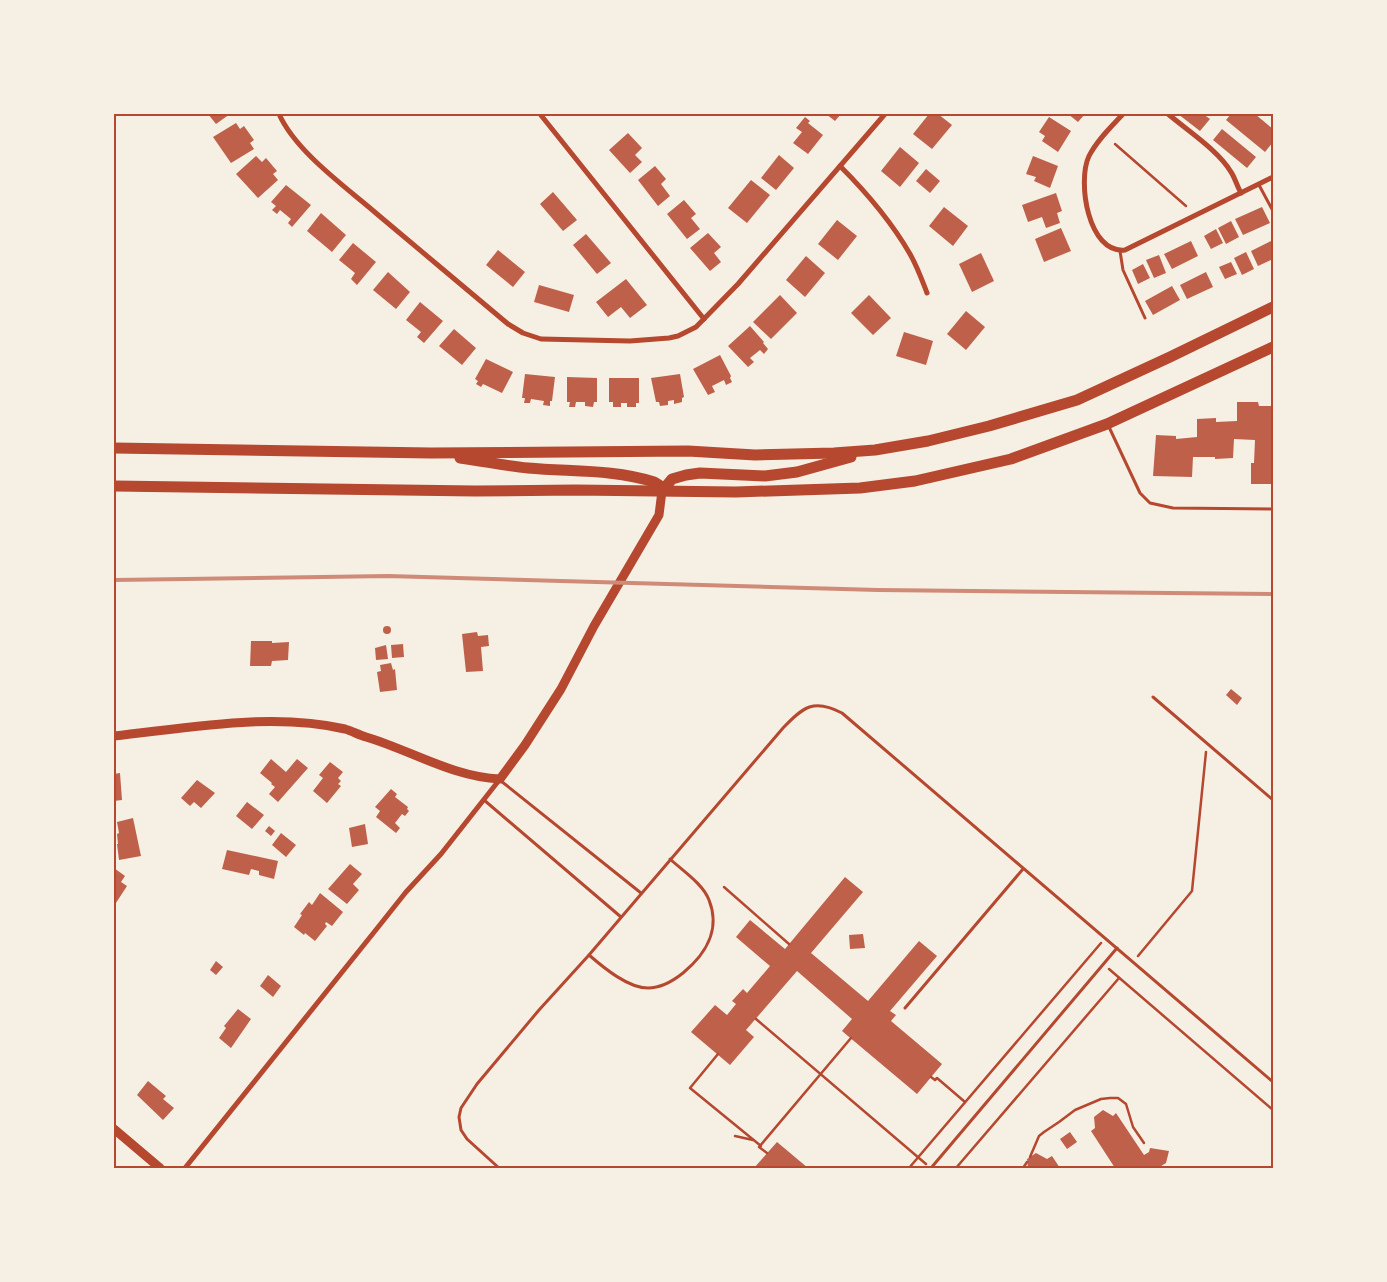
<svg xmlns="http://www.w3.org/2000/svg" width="1387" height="1282" viewBox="0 0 1387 1282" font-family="'Roboto Condensed',sans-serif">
  <rect width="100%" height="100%" fill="#f6efe4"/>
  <g fill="#bf614a">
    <path d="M208,114H230L216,124Z"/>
    <path d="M826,114H841L835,121Z"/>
    <path d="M929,114H938L952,125L932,149L913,134Z"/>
    <path d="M1068,114H1085L1078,122Z"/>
    <path d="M1178,114H1203L1210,119L1200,131Z"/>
    <path d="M1231,114H1255L1273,129V142L1265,152L1226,120Z"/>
    <path d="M805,117L810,121L808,123L823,135L808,154L793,143L802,132L796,128Z"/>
    <path d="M1049,117L1071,131L1058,152L1042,141L1045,136L1039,132Z"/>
    <path d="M236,123L240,129L244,126L254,140L250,143L254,149L231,163L213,137Z"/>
    <path d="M1222,129L1256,157L1247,168L1213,140Z"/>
    <path d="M628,133L642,148L635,155L642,162L630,173L609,150Z"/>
    <path d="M900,147L919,163L900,187L881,171Z"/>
    <path d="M779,155L794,168L776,190L761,178Z"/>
    <path d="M256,156L262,162L266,158L277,171L273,174L278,180L258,198L236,174Z"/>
    <path d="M1033,156L1058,166L1050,188L1034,181L1036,177L1026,174Z"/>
    <path d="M655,166L666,179L661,184L670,196L658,206L638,180Z"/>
    <path d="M926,169L940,181L930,193L916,181Z"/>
    <path d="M751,180L770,195L747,223L728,208Z"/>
    <path d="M286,185L311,205L292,227L288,223L291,219L280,210L277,214L272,210L276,206L271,202Z"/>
    <path d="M553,192L577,220L563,231L540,204Z"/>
    <path d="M1056,193L1062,211L1057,213L1060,223L1046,228L1042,217L1028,222L1022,205Z"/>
    <path d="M684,200L696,214L691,218L700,229L687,239L667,214Z"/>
    <path d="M944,207L968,226L953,246L929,226Z"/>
    <path d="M1262,207L1270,223L1243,235L1235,219Z"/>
    <path d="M321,213L346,235L332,252L307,231Z"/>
    <path d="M837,220L857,236L838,260L818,244Z"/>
    <path d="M1231,221L1239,237L1226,244L1218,228Z"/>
    <path d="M1061,228L1071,251L1044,262L1035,239Z"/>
    <path d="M1216,229L1223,243L1211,249L1204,236Z"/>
    <path d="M708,233L721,247L714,253L721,262L710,271L690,248Z"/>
    <path d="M586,234L611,263L597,274L573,245Z"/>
    <path d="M1273,240V259L1258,266L1251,251Z"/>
    <path d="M1191,241L1198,256L1172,269L1164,254Z"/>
    <path d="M353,243L376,262L357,285L351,279L355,273L339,260Z"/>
    <path d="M498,250L525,272L513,287L486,265Z"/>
    <path d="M1246,252L1254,269L1242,275L1234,258Z"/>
    <path d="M981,253L994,281L972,292L959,264Z"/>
    <path d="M1159,255L1166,273L1154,278L1146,260Z"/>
    <path d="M806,256L825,273L805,297L786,280Z"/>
    <path d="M1231,262L1237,274L1225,279L1219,267Z"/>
    <path d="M1143,264L1150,278L1138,284L1132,270Z"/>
    <path d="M388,272L410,292L396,309L373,290Z"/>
    <path d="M1206,272L1213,287L1187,299L1180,285Z"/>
    <path d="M626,279L647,305L630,318L621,307L608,317L596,302Z"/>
    <path d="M539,285L574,295L569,312L534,302Z"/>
    <path d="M1172,286L1180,300L1153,315L1145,301Z"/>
    <path d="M780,295L797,313L771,339L753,322Z"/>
    <path d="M869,295L891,318L873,335L851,313Z"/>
    <path d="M420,302L443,321L424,343L417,337L421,332L406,320Z"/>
    <path d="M966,311L985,327L966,350L947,334Z"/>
    <path d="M750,326L764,342L763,343L768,349L764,354L760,350L750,358L754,362L748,367L728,346Z"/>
    <path d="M454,329L476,348L462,365L439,346Z"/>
    <path d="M904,332L933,341L926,365L896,356Z"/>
    <path d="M720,355L731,376L730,378L732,382L726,385L724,380L712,386L715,392L708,395L693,369Z"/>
    <path d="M486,359L513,372L502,393L483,384L481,387L476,384L478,381L475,379Z"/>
    <path d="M525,374L555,377L552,401H550V406L543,405L544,401L531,399L530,403H524L525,398H522Z"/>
    <path d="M680,374L684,397L682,398V402L674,404V400L668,401V405L660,406L659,402H656L651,378Z"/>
    <path d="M567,377L597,378V402H594L593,407L585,406V402H576L575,407H569L570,402H567Z"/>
    <path d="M609,378H639V403H636V407H627V403H621V407H613V402H609Z"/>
    <path d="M1237,402H1258L1259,406H1273V484H1251V463H1254L1255,440L1234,439L1233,458L1215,459V457H1193L1192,477L1153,476L1156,435L1176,436V439L1197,437V419L1216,418V422L1237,421Z"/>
    <circle cx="387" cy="630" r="4"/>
    <path d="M477,632L478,636L488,635L489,646L481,647L483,671L466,672L462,634Z"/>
    <path d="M251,641H272V643L289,642L288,660L272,661L271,666H250Z"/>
    <path d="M403,644L404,657L392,658L391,645Z"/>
    <path d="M386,645L388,659L376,660L375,648Z"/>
    <path d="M391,663L393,670L395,669L397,690L380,692L377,672L381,671L380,665Z"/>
    <path d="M1231,689L1242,698L1237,705L1226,695Z"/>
    <path d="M271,759L286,772L297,759L308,768L278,802L269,794L275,787L271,784L272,783L260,773Z"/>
    <path d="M330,762L343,772L338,778L341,781L338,784L341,786L327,803L313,791L323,778L319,775Z"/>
    <path d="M120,773L122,800L114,801V774Z"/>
    <path d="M197,780L215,793L201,808L194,802L190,806L181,798Z"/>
    <path d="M391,789L397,794L395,797L408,807L407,809L409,811L405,816L402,814L395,823L400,828L396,833L376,817L380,811L375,807Z"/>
    <path d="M247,802L264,815L252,829L236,816Z"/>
    <path d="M133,818L141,856L119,860L117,844H118L117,834L119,833L117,822Z"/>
    <path d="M365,824L368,844L352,847L349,828Z"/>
    <path d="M269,826L275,831L271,836L265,831Z"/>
    <path d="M281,833L296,845L286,857L272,845Z"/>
    <path d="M227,850L278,861L274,879L259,875V871L251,869L249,875L222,869Z"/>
    <path d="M350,864L362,874L353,884L359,890L347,904L328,889Z"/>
    <path d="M114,868L125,876L121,882L127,886L114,906Z"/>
    <path d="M845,877L863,892L811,953L868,1001L919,941L937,956L890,1011L896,1015L891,1021L942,1064L917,1094L842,1031L852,1019L797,971L746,1030L754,1037L730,1065L691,1032L715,1005L727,1015L736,1004L732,1001L743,989L747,993L770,966L736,937L750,920L785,949Z"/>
    <path d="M320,893L343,912L332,926L326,922L325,924L327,926L315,941L305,933L304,935L294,927L302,915L300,914L309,902L312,905Z"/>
    <path d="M863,934L865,948L850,949L849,935Z"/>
    <path d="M216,961L223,967L216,975L210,970Z"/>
    <path d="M268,975L281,986L273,997L260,986Z"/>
    <path d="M238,1009L251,1019L231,1048L219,1038L226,1028L224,1026Z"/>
    <path d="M148,1081L166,1096L163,1099L174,1108L163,1120L137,1095Z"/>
    <path d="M1103,1110L1113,1116L1116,1113L1144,1155L1149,1152L1150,1148L1169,1151L1166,1163L1158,1168H1115L1091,1131L1095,1128L1094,1117Z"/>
    <path d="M1070,1132L1077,1142L1067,1149L1060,1139Z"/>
    <path d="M777,1142L808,1168H754Z"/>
    <path d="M1036,1153L1047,1159L1052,1156L1060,1168H1028L1027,1159Z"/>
  </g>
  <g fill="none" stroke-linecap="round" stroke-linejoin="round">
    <g stroke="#b5482f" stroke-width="2.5">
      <path d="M1115,144L1186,206"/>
      <path d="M724,887L789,944"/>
      <path d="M1138,956L1192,891L1206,752"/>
      <path d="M1109,969L1273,1110"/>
      <path d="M756,1019L926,1164"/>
      <path d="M718,1054L690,1088L761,1146"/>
      <path d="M931,1077L935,1080L937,1078L965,1102"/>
      <path d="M735,1136L753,1140"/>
      <path d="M767,1153L759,1147L851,1038"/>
      <path d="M1030,1157L1039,1136L1044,1132L1059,1122L1075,1110L1101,1099L1110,1098H1118L1126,1104L1133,1127L1144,1143"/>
      <path d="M909,1168L1101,943"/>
      <path d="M956,1168L1119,978"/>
      <path d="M1023,1168L1027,1162"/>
    </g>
    <g stroke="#b5482f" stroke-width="3">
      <path d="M1259,185L1273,211"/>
      <path d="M1120,251L1123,270L1145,318"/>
      <path d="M1109,427L1140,493L1150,503L1173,508L1273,509"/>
      <path d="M1153,697L1273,800"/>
      <path d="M501,781L641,893"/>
      <path d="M484,800L621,917"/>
      <path d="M589,955C604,968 628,988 648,988C660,988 673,981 683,973C705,955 721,930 709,900C703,884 683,871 670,859"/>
      <path d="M905,1008L1023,869"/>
      <path d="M499,1168L467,1139L461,1130L459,1117L461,1108L477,1084L539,1010L589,955L783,728C803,707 814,698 842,713L1273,1082"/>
      <path d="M931,1168L1117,948"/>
    </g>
    <g stroke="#b5482f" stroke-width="5">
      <path d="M279,114C296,152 346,187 377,214C421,251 464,287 508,324L523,333L541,339L630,341L669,338L678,336L696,327L738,284L885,114"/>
      <path d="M540,114L704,319"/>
      <path d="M1123,114C1111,127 1097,140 1089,156C1077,181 1088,254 1125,250L1273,177"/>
      <path d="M1168,114C1187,130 1219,151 1231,172C1235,178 1237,186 1241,193"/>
      <path d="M840,166C867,193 891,221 910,254C917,266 922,280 927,293"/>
      <path d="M185,1168L375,931L406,892L441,854L500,779"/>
    </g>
    <g stroke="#b5482f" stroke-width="9">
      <path d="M114,736C188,728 272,712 345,729C352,731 359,735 366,737C410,750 453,777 500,779L525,745L561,689L594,626L659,515L662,491"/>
      <path d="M114,1129L160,1168"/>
    </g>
    <g stroke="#b5482f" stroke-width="11">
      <path d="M114,448L431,453L688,451L755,455L834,453L875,450L928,441L989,426L1077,400L1170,357L1273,307"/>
      <path d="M460,458C483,461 506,466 528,468C571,472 613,469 654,482L659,485L662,491"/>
      <path d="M114,486L475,491L576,490L736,492L860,488L915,481L1011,459L1107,424L1273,347"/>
      <path d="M662,491L672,479L686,475L700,473L765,476L797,472L851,457"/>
    </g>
    <path stroke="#cf8b77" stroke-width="4" d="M114,580L388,576L878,590L1273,594"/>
  </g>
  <rect width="1387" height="1282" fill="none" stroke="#f6efe4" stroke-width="230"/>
  <rect x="115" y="115" width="1157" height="1052" fill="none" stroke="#b5482f" stroke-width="2"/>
</svg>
